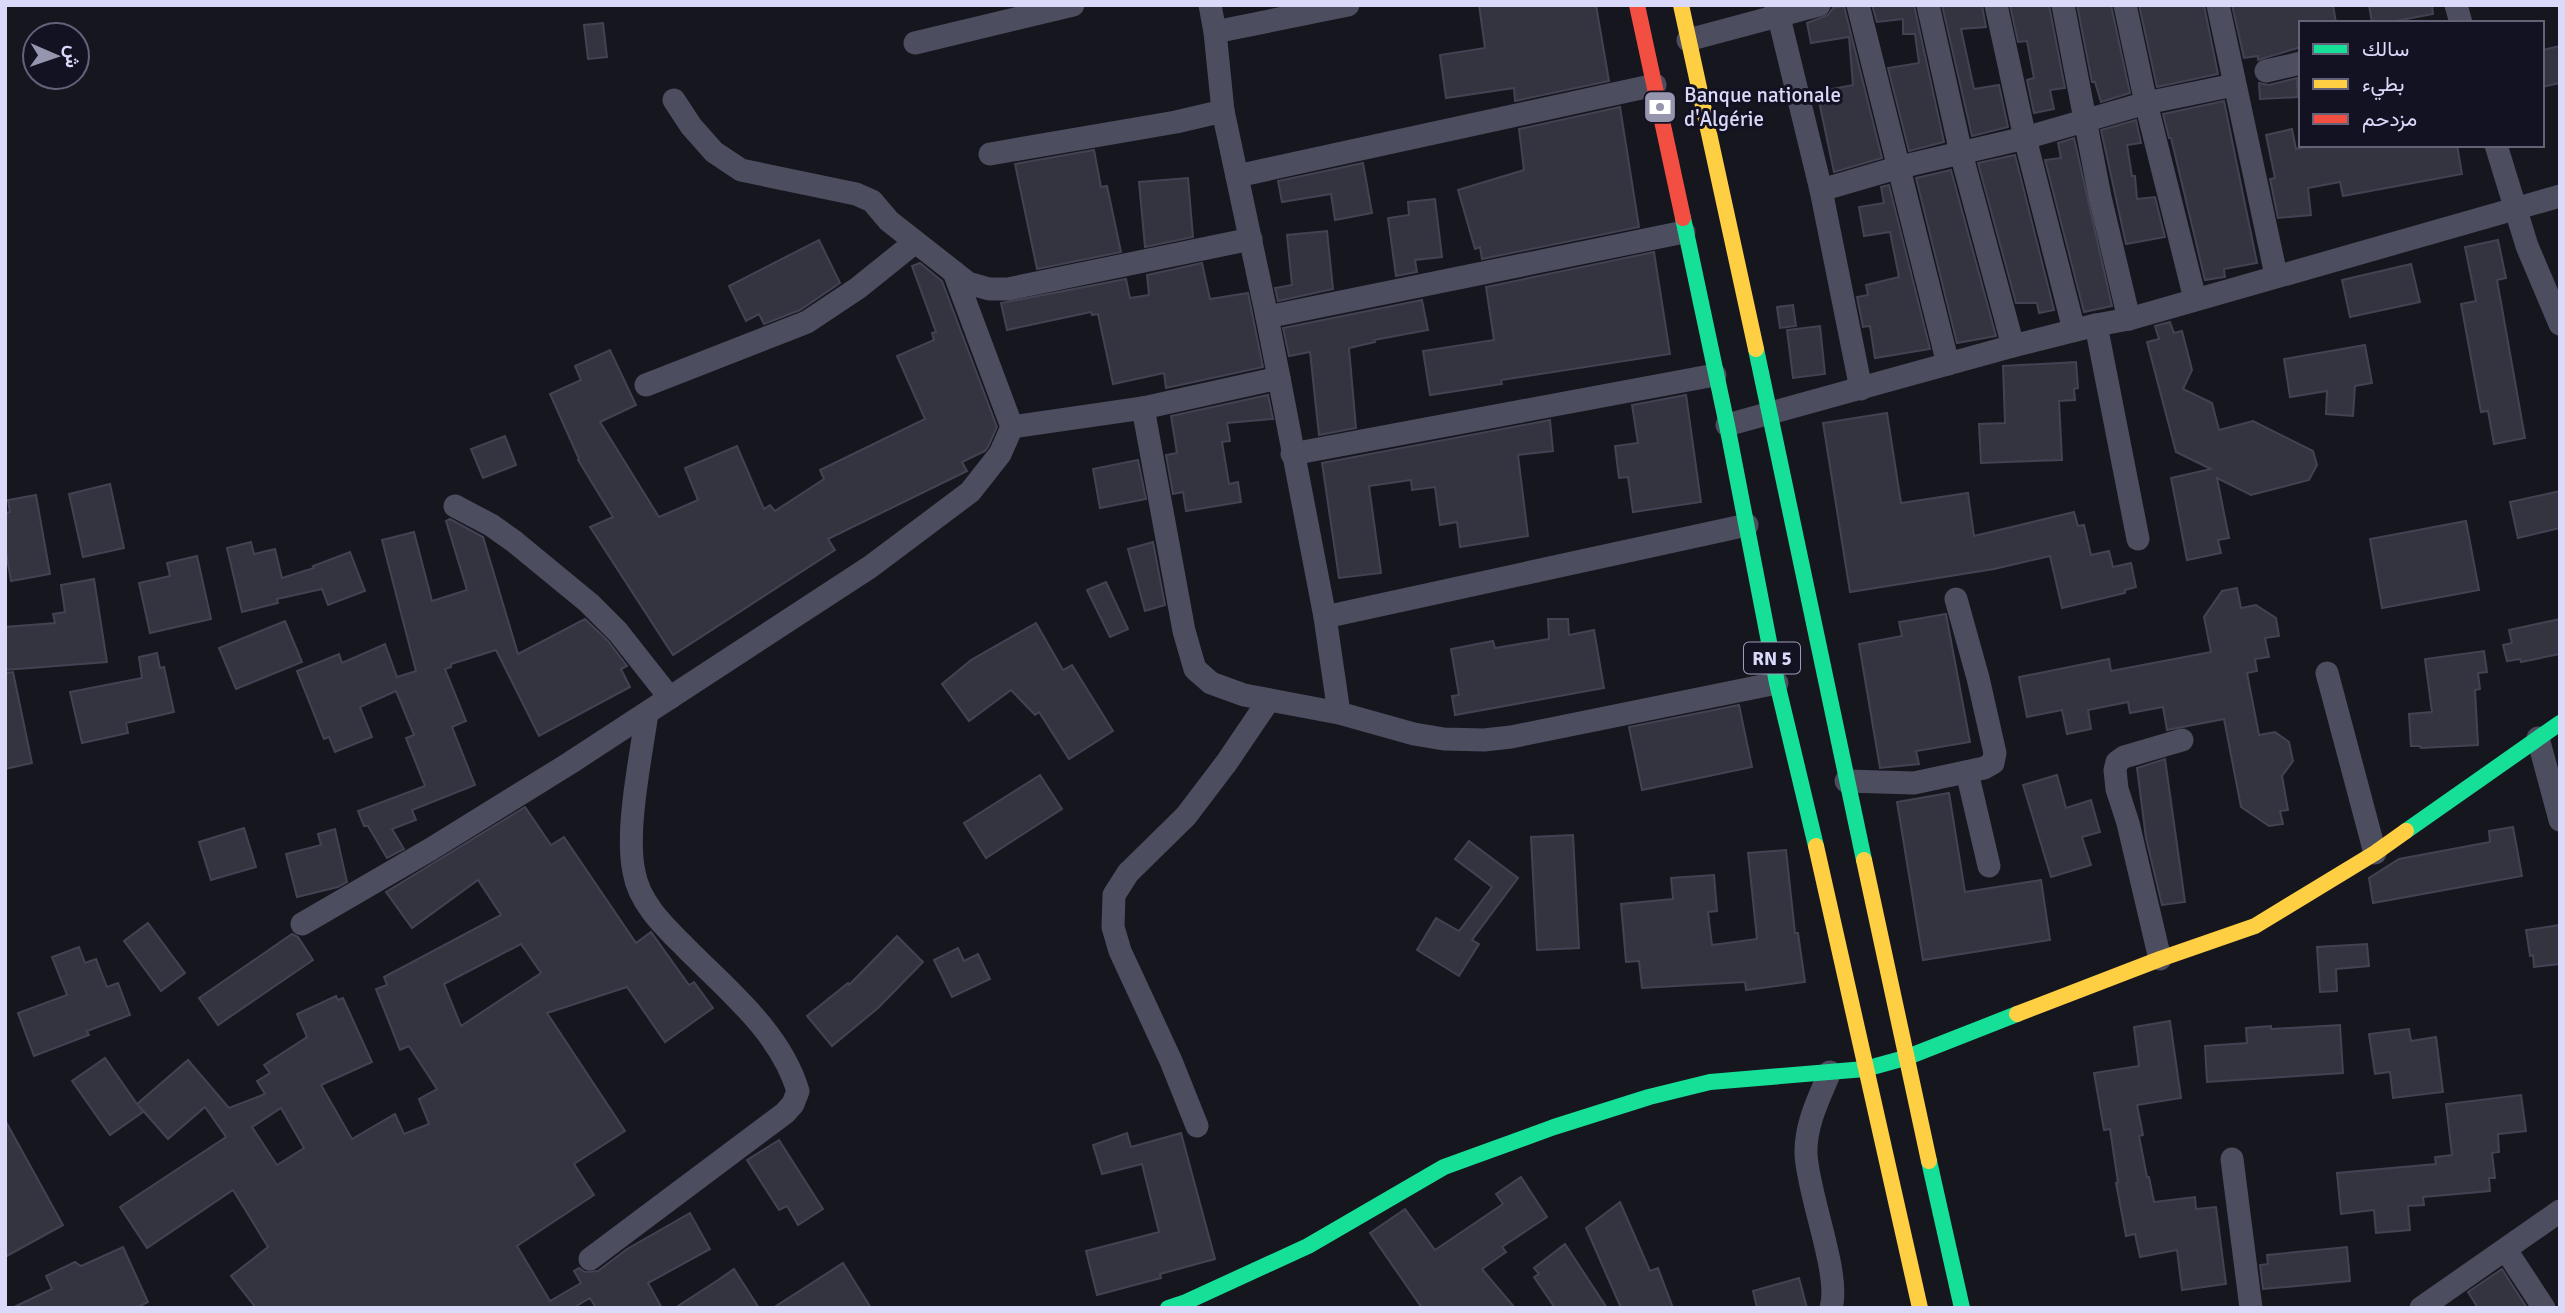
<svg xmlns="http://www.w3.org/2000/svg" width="2565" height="1313" viewBox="0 0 2565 1313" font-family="Signika,Vazirmatn,sans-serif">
  <rect width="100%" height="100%" fill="#16161f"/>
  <g fill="#343441" stroke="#434252" stroke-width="2" fill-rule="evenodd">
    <path d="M1479,5H1596L1609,81L1515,101L1514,88L1446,98L1440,55L1485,48Z"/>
    <path d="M1872,5H1914L1944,142L1909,151L1888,68L1919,63L1915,34H1903V19L1877,22Z"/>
    <path d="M1942,5H1982L1986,27L1961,29L1974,89L1999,85L2008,127L1972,136Z"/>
    <path d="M2010,5H2049L2065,88L2050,90L2054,109L2034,113L2027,80L2034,78L2027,41L2018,42Z"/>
    <path d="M2077,5H2111L2130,93L2101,102L2095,82H2092Z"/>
    <path d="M2139,5H2204L2218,74L2157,87Z"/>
    <path d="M2232,5H2333L2336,23H2301V47L2258,60V56L2244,58Z"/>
    <path d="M2369,5H2432L2433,14L2385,23H2372Z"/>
    <path d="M1844,6L1882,158L1834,172L1817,92L1853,85L1849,37L1811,43L1807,23L1828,15L1833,8Z"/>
    <path d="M603,23L607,57L588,59L584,25Z"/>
    <path d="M2560,46V83L2542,87V50Z"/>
    <path d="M2297,78L2298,97L2260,99L2259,83L2269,85Z"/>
    <path d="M2224,101L2257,263L2224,269L2225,277L2205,280L2171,138H2169L2163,114Z"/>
    <path d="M1620,107L1639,227L1482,259L1480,247L1475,249L1458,190L1524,170L1519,129Z"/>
    <path d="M2136,120L2141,143L2127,145L2132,176H2135L2137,199L2155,197L2165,237L2126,244L2101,130Z"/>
    <path d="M2292,129L2296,149L2317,145H2457L2462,174L2343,196L2340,182L2308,188L2311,215L2278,218L2270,179L2275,178L2266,135Z"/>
    <path d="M2074,138L2112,306L2084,312L2045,160L2061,158L2058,143Z"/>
    <path d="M1094,150L1101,187L1107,186L1121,252L1037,269L1015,164Z"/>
    <path d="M2015,155L2054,310L2039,313L2037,303H2016L1978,163Z"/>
    <path d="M1363,163L1372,213L1335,220L1331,194L1282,202L1278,181Z"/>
    <path d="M1951,170L1996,336L1957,343L1916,178Z"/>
    <path d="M1188,178L1193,237L1145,247L1139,182Z"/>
    <path d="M1889,185L1930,349L1875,358L1870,326L1863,327L1857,297L1868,295L1866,285L1899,277L1890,232L1864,236L1859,207L1884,203L1881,187Z"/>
    <path d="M1435,199L1442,257L1415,260L1417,272L1396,276L1388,218L1409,215L1408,202Z"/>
    <path d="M1327,231L1333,289L1278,301L1275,288L1292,285L1287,235Z"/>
    <path d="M819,240L840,283L800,310L764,324L759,314L746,321L729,286Z"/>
    <path d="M2498,240L2506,278L2497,280L2525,438L2494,444L2488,411L2481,412L2461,304L2476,301L2465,247Z"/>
    <path d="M1654,252L1670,354L1501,380L1502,384L1430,395L1423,351L1494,340L1486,287Z"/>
    <path d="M920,263L942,281L997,427L988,447L985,451L962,462L967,471L828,539L835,550L673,655L590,527L613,517L578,460L579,459L550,394L581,380L575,366L610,350L636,405L600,422L659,517L698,500L685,468L737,446L764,509L770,505L775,511L824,479L820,470L925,419L897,356L934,340L932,333L936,332L912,266Z"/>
    <path d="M1202,263L1210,299L1248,293L1263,367L1166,388L1164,373L1113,384L1098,314L1092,315L1091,312L1007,330L1001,303L1126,279L1130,298L1149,295L1147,275Z"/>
    <path d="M2411,264L2420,302L2350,317L2342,280Z"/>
    <path d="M1422,300L1428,330L1374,340L1375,342L1349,348L1356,428L1319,435L1310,352L1289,356L1283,328Z"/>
    <path d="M1793,305L1796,326L1780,328L1777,307Z"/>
    <path d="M2170,322L2174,333L2182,331L2192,370L2183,389L2212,403L2219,430L2253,421L2313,451L2317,465L2309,480L2251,495L2217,478L2229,538L2218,540L2221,553L2187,560L2171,478L2211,469L2176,452L2147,342L2159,339L2155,326Z"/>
    <path d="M1820,326L1825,374L1793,378L1787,330Z"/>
    <path d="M2365,345L2372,383L2355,386L2353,416L2326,414L2327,391L2290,397L2284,359Z"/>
    <path d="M2076,362L2078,388L2074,389L2075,400L2059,401L2062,460L1981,463L1979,424L2005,423L2003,366Z"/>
    <path d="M1268,395L1273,419L1227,423L1230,441L1222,442L1229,484L1238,482L1241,502L1186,511L1183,492L1173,494L1166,455L1177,453L1171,416Z"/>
    <path d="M1686,395L1701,502L1633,512L1628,477L1619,478L1615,446L1638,443L1632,405Z"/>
    <path d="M1887,413L1901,503L1968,493L1974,536L2074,512L2078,526L2084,525L2091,555L2109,551L2113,567L2131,563L2136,587L2125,590V593L2062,608L2050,556L1994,569L1850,592L1823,423Z"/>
    <path d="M1550,420L1553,451L1518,455L1528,536L1460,547L1457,522L1440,525L1435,487L1412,490L1411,480L1369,486L1381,573L1339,578L1322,463Z"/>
    <path d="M505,436L516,465L483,478L471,449Z"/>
    <path d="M1138,460L1146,499L1100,508L1093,469Z"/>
    <path d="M110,484L124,548L83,557L69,494Z"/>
    <path d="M2560,491V528L2518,538L2510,502Z"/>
    <path d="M36,495L50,574L11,581L5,546V513L10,512L8,500Z"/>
    <path d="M450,519L483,537L518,654L585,619L608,641L627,666L621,669L630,687L539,736L496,650L451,664V667L445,669L466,721L452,727L475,785L412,810L416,820L392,829L404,849L387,858L368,826H364L358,811L425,786L406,738L414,735L396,691L360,707L372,737L335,752L329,737L324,739L297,671L339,654L342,663L385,644L397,677L416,671L382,540L414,532L432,601L467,590L446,521Z"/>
    <path d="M2466,521L2479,590L2382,608L2370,539Z"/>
    <path d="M251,542L254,554L275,549L282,578L314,568L313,566L350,552L365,591L328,605L322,589L277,599L278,603L242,612L227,548Z"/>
    <path d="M1153,542L1165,605L1145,611L1128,549Z"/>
    <path d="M197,556L211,619L150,633L139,583L170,576L167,563Z"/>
    <path d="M94,579L107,662L5,670V627L55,623L53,614L65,612L61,585Z"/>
    <path d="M1106,582L1128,629L1110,637L1087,590Z"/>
    <path d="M2237,588L2241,608L2256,605L2276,618L2279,636L2265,638L2269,657L2255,659L2257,671L2247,673L2259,735L2275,732L2289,742L2293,761L2282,776L2288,810L2280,811L2283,824L2269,826L2241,807L2224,719L2167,730L2163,707L2130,713L2128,702L2088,710L2091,729L2067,734L2062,710L2027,717L2019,677L2109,659L2111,671L2211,652L2204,617L2222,591Z"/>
    <path d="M1946,614L1970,742L1916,751L1919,764L1880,768L1859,644L1902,636L1899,622Z"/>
    <path d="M1548,619H1568L1569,635L1594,630L1604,688L1455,715L1452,696L1459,695L1451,649L1493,641L1495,648L1549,639Z"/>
    <path d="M2560,619V654L2521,662L2520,659L2507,661L2503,645L2512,643L2509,630Z"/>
    <path d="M285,621L302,662L236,689L219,648Z"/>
    <path d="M1036,623L1063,670L1072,665L1113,731L1069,759L1039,712L1035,715L1011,690L969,721L942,684L971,660Z"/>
    <path d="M2484,651L2487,672L2478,673L2480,689L2475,690L2478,745L2421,748L2420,746H2411L2409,714L2432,712L2425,659Z"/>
    <path d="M157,653L160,668L164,667L174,712L126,723L128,733L82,743L70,692L142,678L139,657Z"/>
    <path d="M13,672L32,763L5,769V673Z"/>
    <path d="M1739,705L1752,767L1642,790L1629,727Z"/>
    <path d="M2165,759L2185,902L2162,905L2146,838L2137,768Z"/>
    <path d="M1040,775L1062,809L986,858L964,823Z"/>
    <path d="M2057,775L2066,808L2091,800L2100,832L2082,837L2091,865L2051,877L2023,785Z"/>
    <path d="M1949,793L1965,892L2041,880L2050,940L1923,960L1897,802Z"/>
    <path d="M525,807L551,845L564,837L636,943L651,932L689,985L694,982L713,1008L665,1042L627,987L547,1013L625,1131L574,1164L594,1195L517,1246L550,1301L581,1283L574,1271L579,1268L585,1272L598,1271L627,1249L690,1213L710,1249L648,1283L662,1308H596L590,1298L573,1308H256L231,1276L268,1247L233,1190L147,1248L120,1207L226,1137L205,1107L168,1139L138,1105L143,1112L110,1135L72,1081L105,1058L137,1104L188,1060L229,1108L265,1094L257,1081L270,1073L264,1065L307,1037L297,1014L336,996L338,1000L343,998L372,1062L321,1085L352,1139L395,1114L404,1134L429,1124L419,1099L437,1089L409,1046L400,1050L376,989L387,985L384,977L501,915L478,880L412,928L386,892ZM521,944L541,973L461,1026L444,984ZM281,1108L304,1148L277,1165L252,1127Z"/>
    <path d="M2513,827L2522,876L2373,903L2369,878L2399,859L2490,842L2489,831Z"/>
    <path d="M244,828L256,867L211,880L199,842Z"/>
    <path d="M335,829L347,882L338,887L297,897L286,854L321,845L318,834Z"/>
    <path d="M1573,835L1579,948L1537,950L1531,837Z"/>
    <path d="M1469,841L1518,878L1472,940L1479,944L1459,976L1417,950L1436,918L1459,931L1492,887L1455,859Z"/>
    <path d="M1786,850L1795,933H1798L1805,982L1746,990L1745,982L1642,988L1639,961L1626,962L1621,904L1673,899L1671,878L1714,875L1717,911L1708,912L1712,945L1757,939L1748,853Z"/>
    <path d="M148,923L185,973L161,991L124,941Z"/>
    <path d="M2560,925V964L2534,967L2533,955L2530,956L2526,930Z"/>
    <path d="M292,934L298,937L313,960L218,1025L199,998Z"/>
    <path d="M897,936L923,962L878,1008L832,1046L807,1016L848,983L849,985Z"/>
    <path d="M2367,944L2369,966L2336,969L2337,991L2320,992L2317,947Z"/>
    <path d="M79,947L85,963L96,959L107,987L118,983L130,1015L87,1031L89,1035L34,1056L18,1013L67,995L52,957Z"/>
    <path d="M958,948L964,961L978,954L990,979L952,997L934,960Z"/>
    <path d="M2170,1021L2181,1098L2137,1105L2143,1135L2139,1136L2147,1177H2149L2154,1202L2195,1197L2196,1209L2216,1207L2226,1284L2182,1290L2177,1250L2140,1257L2135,1234L2126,1236L2116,1183L2118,1182L2110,1129L2104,1130L2094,1073L2139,1066L2134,1027Z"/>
    <path d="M2340,1025L2343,1073L2207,1082L2205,1046L2247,1043L2246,1028L2271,1026V1029Z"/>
    <path d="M2409,1029L2411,1041L2436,1037L2443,1092L2393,1098L2390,1072L2375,1074L2369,1034Z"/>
    <path d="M2521,1095L2526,1131L2498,1134L2499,1152L2492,1153L2495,1178H2489L2490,1191L2423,1197L2424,1205L2408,1206L2410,1230L2376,1233L2374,1210L2341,1214L2337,1173L2436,1164L2435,1157L2452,1155L2446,1104Z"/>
    <path d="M5,1120L63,1225L5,1257Z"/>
    <path d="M1127,1133L1131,1147L1181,1133L1215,1259L1160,1274L1161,1278L1097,1295L1086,1251L1159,1232L1142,1164L1102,1174L1093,1145Z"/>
    <path d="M779,1140L823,1209L798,1225L787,1206L779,1210L747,1160Z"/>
    <path d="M1521,1177L1547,1217L1502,1247L1506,1252L1482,1269L1515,1308H1422L1370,1233L1405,1209L1435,1250L1503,1204L1496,1194Z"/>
    <path d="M1620,1202L1650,1271L1658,1268L1673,1308H1621L1586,1228Z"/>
    <path d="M1565,1244L1607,1308H1555L1534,1277L1539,1274L1534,1268Z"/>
    <path d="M123,1247L148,1302L136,1308H12L52,1289L46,1276L75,1262L81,1266Z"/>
    <path d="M2347,1247L2350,1281L2263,1289L2260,1265L2268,1264L2267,1255Z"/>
    <path d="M843,1263L871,1308H773Z"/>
    <path d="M734,1269L759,1308H675L718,1280Z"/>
    <path d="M2502,1269L2527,1308H2478L2468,1292Z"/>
    <path d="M1799,1278L1807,1308H1757L1753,1291Z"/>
  </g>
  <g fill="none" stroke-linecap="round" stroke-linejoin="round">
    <g stroke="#4c4d5e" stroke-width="23">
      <path d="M1210,5L1215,32L1223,111"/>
      <path d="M1776,5L1821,190L1861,389"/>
      <path d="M1858,5L1948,364"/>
      <path d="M1928,5L1961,153L2013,346"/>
      <path d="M1996,5L2025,138L2074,330"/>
      <path d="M2063,5L2100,197L2129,319"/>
      <path d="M2125,5L2146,103L2195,299"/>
      <path d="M2218,5L2276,275"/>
      <path d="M2456,5L2461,23"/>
      <path d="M1215,32L1348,5"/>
      <path d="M1688,40L1819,5"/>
      <path d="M915,43L1073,5"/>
      <path d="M2266,71L2301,63"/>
      <path d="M674,100L691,126L714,152L741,170L856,194L872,201L889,221L968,283L989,289H1008L1251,239"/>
      <path d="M2496,145L2527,246L2560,324"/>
      <path d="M990,154L1176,122L1223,111L1267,317"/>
      <path d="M1237,176L1655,85"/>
      <path d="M1821,190L1900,167L2025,138L2146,103L2234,85"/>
      <path d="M2096,325L2138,539"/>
      <path d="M1279,378L1267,317L1684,232"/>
      <path d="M646,385L807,322L858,288L914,243"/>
      <path d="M1727,425L2013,346L2096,325L2129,319L2560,196"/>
      <path d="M1012,427L1143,408"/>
      <path d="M1292,454L1715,375"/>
      <path d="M455,506L491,525L515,542L589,603L618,632L670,698"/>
      <path d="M1325,617L1747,525"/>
      <path d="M2327,673L2375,853"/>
      <path d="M1339,713L1325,617L1279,378L1143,408L1184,631L1195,669L1211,683L1244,695L1339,713L1414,734L1444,739L1484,740L1511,737L1777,683"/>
      <path d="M2538,738L2560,820"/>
      <path d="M1967,772L1989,866"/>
      <path d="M1846,781L1914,783L1984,768L1993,763L1995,753L1978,678L1956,599"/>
      <path d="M302,924L431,849L570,763L870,567L970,492L1000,454L1012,427L954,272"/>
      <path d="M2160,959L2128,823L2117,789L2115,770L2117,762L2124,757L2182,740"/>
      <path d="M1830,1072C1819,1098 1805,1125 1806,1154C1808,1196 1841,1274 1831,1308"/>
      <path d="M1197,1126L1171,1061L1120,951L1113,927L1114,895L1128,873L1186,816L1227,762L1269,700"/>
      <path d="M2232,1159L2251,1308"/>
      <path d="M2506,1250L2544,1308"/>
      <path d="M590,1259L785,1113L793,1104L798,1091C780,1031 726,989 684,946C663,925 639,902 634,872C625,831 641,756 647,713"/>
      <path d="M2421,1308L2560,1211"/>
    </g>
    <g stroke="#16e098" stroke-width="16">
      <path d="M1683,218L1727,425L1777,683L1816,846"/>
      <path d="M1756,349L1864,860"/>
      <path d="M2406,831L2560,723"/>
      <path d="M1929,1161L1962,1308"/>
      <path d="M1168,1308L1186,1302L1308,1246L1444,1167L1554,1127L1649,1097L1710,1082L1865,1069L1905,1058L2017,1014"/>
    </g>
    <g stroke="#ffcf43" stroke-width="16">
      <path d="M1681,5L1756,349"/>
      <path d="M1816,846L1920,1308"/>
      <path d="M1864,860L1929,1161"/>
      <path d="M2017,1014L2160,959L2255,926L2375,853L2406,831"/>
    </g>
    <path stroke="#f24e42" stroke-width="16" d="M1637,5L1683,218"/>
  </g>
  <defs>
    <g id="bank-square" transform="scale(1.75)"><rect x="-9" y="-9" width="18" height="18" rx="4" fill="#9595ad" stroke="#131223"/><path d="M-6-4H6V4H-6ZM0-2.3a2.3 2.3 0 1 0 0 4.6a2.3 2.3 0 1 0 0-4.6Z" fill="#fff"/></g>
  </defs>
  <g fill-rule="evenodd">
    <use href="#bank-square" x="1660" y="107"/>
  </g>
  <g text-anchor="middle" stroke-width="6" stroke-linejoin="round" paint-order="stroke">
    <rect fill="#131223" stroke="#9e9dba" stroke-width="2" x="1744" y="642.5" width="56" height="31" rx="5"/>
    <g font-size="19" font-weight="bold" fill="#dad9fa">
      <text x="1772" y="665">RN 5</text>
    </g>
    <g font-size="21" fill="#dad9fa" stroke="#131223" text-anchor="start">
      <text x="1684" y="102">Banque nationale<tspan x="1684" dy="24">d'Algérie</tspan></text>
    </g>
  </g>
  <rect width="2565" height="1313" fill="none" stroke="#dad9fa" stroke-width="14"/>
  <rect x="2299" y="21" width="245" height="126" fill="#131223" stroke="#636279" stroke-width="2"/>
  <rect x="2313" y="44" width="35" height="10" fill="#16e098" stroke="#636279" stroke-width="2"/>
  <text x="2362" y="56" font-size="21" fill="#dad9fa">سالك</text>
  <rect x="2313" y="79" width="35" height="10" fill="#ffcf43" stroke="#636279" stroke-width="2"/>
  <text x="2362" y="91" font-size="21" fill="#dad9fa">بطيء</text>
  <rect x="2313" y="114" width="35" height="10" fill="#f24e42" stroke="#636279" stroke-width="2"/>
  <text x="2362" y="126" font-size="21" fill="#dad9fa">مزدحم</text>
  <g transform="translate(56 56) rotate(92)"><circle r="33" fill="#131223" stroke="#636279" stroke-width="2"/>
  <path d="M0-5L12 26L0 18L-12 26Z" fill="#9595ad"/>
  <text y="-10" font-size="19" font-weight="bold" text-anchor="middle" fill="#dad9fa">ش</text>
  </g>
</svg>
